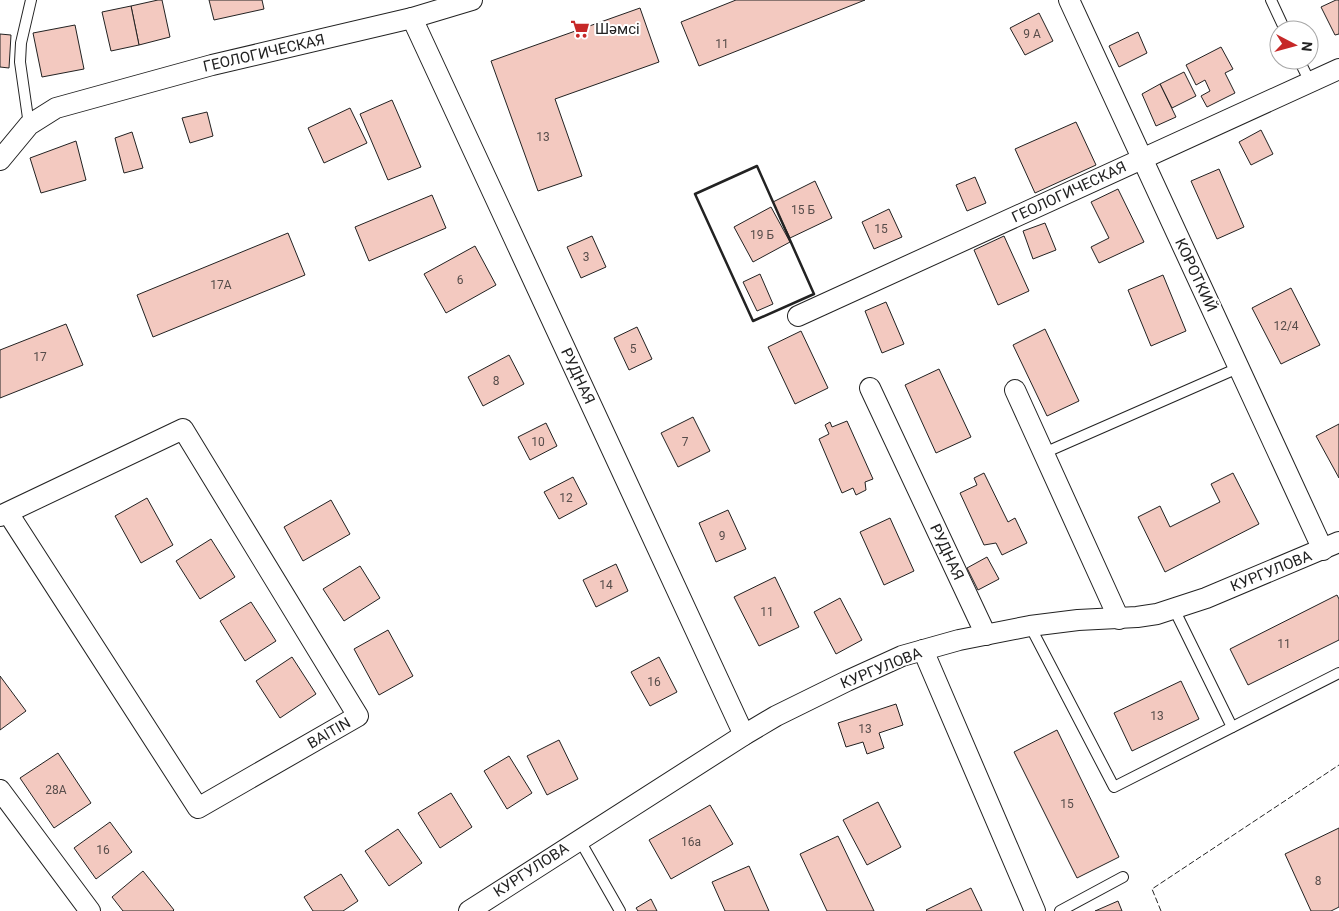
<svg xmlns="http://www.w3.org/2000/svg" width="1339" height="911" viewBox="0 0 1339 911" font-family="Roboto,sans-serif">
  <rect width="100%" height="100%" fill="#fff"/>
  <g fill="#f3c9c0" stroke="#222">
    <path d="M158,0H162L170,37L139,45L131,6Z"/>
    <path d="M209,0H262L264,9L214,20Z"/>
    <path d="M736,0H865L699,66L681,22Z"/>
    <path d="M1336,0H1339V34L1335,35L1321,7Z"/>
    <path d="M131,6L139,45L111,51L102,12Z"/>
    <path d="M640,8L659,62L555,99L582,176L538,191L491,61Z"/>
    <path d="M1039,13L1053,41L1025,55L1010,28Z"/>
    <path d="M75,25L84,69L42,77L33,33Z"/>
    <path d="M1138,32L1147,53L1119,67L1109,46Z"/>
    <path d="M0,34L11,35L9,68L0,67Z"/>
    <path d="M1221,47L1233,69L1225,73L1235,93L1207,107L1201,96L1210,91L1205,80L1196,85L1186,65Z"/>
    <path d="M1184,72L1196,96L1172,108L1160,84Z"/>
    <path d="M1160,84L1176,117L1156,126L1142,94Z"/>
    <path d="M392,100L421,167L388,180L360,114Z"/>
    <path d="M350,108L367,143L324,163L308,128Z"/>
    <path d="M207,112L213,136L190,143L182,118Z"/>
    <path d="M1076,122L1096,165L1035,193L1015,149Z"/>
    <path d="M1261,130L1273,154L1251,165L1239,142Z"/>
    <path d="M132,132L143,168L124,173L115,138Z"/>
    <path d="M76,141L86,180L41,193L30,158Z"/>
    <path d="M1219,169L1244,227L1217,239L1191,181Z"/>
    <path d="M975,177L986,203L967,211L956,185Z"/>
    <path d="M815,181L832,218L790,238L773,202Z"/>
    <path d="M1118,189L1144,242L1099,263L1091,247L1109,238L1091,202Z"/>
    <path d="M432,195L446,228L369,261L355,227Z"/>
    <path d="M771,207L790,242L753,262L734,227Z"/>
    <path d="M889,209L902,237L874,249L862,222Z"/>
    <path d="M1045,223L1056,250L1033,259L1023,231Z"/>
    <path d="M288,233L305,275L153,337L137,295Z"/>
    <path d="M592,236L606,267L581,278L567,247Z"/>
    <path d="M1004,236L1029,291L998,305L974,250Z"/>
    <path d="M475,246L496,285L446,313L424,274Z"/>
    <path d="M760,274L773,304L757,311L743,282Z"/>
    <path d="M1163,275L1186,331L1151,346L1128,290Z"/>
    <path d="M1291,288L1320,345L1281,364L1252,308Z"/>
    <path d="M886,302L904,344L882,353L865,311Z"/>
    <path d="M66,324L83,365L0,398V350Z"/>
    <path d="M637,327L652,359L629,370L614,338Z"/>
    <path d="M1045,329L1079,401L1047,416L1013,345Z"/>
    <path d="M801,331L828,388L795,404L768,347Z"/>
    <path d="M509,355L524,384L483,406L468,377Z"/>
    <path d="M939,369L971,437L936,453L905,385Z"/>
    <path d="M693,417L710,451L678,467L661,433Z"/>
    <path d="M847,421L873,479L865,482L866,490L856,495L853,488L842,493L819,439L829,434L825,425L830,422L832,427Z"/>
    <path d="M546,423L557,446L530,460L518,437Z"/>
    <path d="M1339,424V478L1316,436Z"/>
    <path d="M984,473L1008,522L1015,518L1027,543L1002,555L996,543L984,545L960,493L977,485L974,478Z"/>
    <path d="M1233,473L1259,524L1165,572L1138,517L1160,506L1170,527L1220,502L1211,484Z"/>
    <path d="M573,477L587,504L559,519L544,492Z"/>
    <path d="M147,498L173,545L141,563L115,516Z"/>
    <path d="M331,500L350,534L303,561L284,527Z"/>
    <path d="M728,510L746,549L716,562L699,523Z"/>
    <path d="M890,518L914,571L884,585L860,532Z"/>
    <path d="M211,539L235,577L200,599L176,561Z"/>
    <path d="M987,557L999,579L978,590L967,568Z"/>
    <path d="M616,564L628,591L596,607L583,580Z"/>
    <path d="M360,566L380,598L344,621L323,589Z"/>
    <path d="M775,577L799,627L759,646L734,597Z"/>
    <path d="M1337,595L1339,599V640L1248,685L1230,649Z"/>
    <path d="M840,598L862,640L836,654L814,612Z"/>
    <path d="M251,602L276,641L245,661L220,621Z"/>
    <path d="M388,630L413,676L379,695L354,649Z"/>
    <path d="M292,657L316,694L280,718L256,681Z"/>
    <path d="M659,657L677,692L650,706L631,672Z"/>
    <path d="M0,676L26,711L0,730Z"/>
    <path d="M1181,681L1199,719L1132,751L1114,713Z"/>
    <path d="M896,704L903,725L879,733L884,748L867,754L863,742L846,747L838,723Z"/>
    <path d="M1057,730L1119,857L1077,878L1014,752Z"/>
    <path d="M559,740L578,779L547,795L527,756Z"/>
    <path d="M58,753L91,803L54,828L20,778Z"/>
    <path d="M509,756L532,793L507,809L484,771Z"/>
    <path d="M451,793L472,827L440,848L418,813Z"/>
    <path d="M878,802L901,847L867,865L843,820Z"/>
    <path d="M710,805L733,844L671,879L649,840Z"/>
    <path d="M110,822L132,852L96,879L74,848Z"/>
    <path d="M1339,828V907L1331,911H1311L1285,854Z"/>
    <path d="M398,829L422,863L389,886L365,851Z"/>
    <path d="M838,836L874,911H827L800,854Z"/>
    <path d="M749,866L769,911H725L712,882Z"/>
    <path d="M143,871L174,910L173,911H123L112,897Z"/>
    <path d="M341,874L358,901L343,911H313L304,897Z"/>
    <path d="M971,888L982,911H927L926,910Z"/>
    <path d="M651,899L657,911H638L636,908Z"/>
    <path d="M1118,901L1122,911H1095Z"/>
  </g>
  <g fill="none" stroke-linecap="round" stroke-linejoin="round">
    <g stroke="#222" stroke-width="12">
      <g id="lane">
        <path d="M1271,0L1285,30"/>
        <path d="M1299,60L1310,82"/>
        <path d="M29,125L20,62L21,43L31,0"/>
        <path d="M1044,453L1238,368"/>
        <path d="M1174,609L1232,727"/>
        <path d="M1030,626L1114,787L1339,673"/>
        <path d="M579,839L620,911"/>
        <path d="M1060,911L1123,877"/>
      </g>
    </g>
    <g stroke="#222" stroke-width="22">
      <g id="street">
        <path d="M1069,0L1323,550"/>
        <path d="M412,18L744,735"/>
        <path d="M0,160L29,125L56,108L212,65L412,18L472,0"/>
        <path d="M798,316L1339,69"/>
        <path d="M870,388L986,635"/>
        <path d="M1015,390L1119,619"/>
        <path d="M0,516L183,429L358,716L198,808L8,513"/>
        <path d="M923,650L1035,911"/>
        <path d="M0,790L90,911"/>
        <path d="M469,911L744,735L776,716L847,681L902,656L959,640L1030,626L1078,620L1137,617L1157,614L1206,598L1339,542"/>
      </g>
    </g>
    <use href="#lane" stroke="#fff" stroke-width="10"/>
    <use href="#street" stroke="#fff" stroke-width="20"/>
    <path stroke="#222" stroke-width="1" stroke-dasharray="6 2.5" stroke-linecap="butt" d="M1161,911L1152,889L1339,765"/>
    <path stroke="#222" stroke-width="2.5" d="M757,166L814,294L753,321L695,194Z"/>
  </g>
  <defs>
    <g id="supermarket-bare" transform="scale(1.5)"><path d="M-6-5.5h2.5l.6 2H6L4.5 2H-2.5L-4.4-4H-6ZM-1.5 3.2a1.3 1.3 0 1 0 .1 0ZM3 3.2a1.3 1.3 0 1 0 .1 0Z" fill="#c62828" stroke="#fff" stroke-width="2.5" paint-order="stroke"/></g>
  </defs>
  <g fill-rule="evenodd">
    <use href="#supermarket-bare" x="580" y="29"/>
  </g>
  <g text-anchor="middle" stroke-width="4" stroke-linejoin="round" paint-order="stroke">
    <g font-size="12" fill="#564c4a">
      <text x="1032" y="38">9 А</text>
      <text x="722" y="48">11</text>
      <text x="543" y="141">13</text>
      <text x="803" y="214">15 Б</text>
      <text x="881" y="233">15</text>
      <text x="762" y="239">19 Б</text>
      <text x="586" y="261">3</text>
      <text x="460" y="284">6</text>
      <text x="221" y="289">17А</text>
      <text x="1286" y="330">12/4</text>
      <text x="633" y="353">5</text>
      <text x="40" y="361">17</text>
      <text x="496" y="385">8</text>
      <text x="538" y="446">10</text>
      <text x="685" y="446">7</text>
      <text x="566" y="502">12</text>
      <text x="722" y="540">9</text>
      <text x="606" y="589">14</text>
      <text x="767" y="616">11</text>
      <text x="1284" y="648">11</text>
      <text x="654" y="686">16</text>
      <text x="1157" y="720">13</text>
      <text x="865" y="733">13</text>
      <text x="56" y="794">28А</text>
      <text x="1067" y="808">15</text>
      <text x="691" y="846">16а</text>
      <text x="103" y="854">16</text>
      <text x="1318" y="885">8</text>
    </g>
    <g font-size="15" fill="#222" stroke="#fff" text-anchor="start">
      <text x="595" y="34">Шәмсі</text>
    </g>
    <g font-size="15" fill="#222" stroke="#fff">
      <text transform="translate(264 53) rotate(-13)" y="5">ГЕОЛОГИЧЕСКАЯ</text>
      <text transform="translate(1069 192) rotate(-25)" y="5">ГЕОЛОГИЧЕСКАЯ</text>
      <text transform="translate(1196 275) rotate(65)" y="5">КОРОТКИЙ</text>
      <text transform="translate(578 376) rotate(65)" y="5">РУДНАЯ</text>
      <text transform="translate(947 552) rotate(65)" y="5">РУДНАЯ</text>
      <text transform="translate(1271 571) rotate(-22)" y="5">КУРГУЛОВА</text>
      <text transform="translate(881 668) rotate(-22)" y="5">КУРГУЛОВА</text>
      <text transform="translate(329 733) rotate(-30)" y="5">BAITIN</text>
      <text transform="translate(531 870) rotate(-33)" y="5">КУРГУЛОВА</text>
    </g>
  </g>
  <g transform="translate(1294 45) rotate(96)"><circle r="24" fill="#ffffff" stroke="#a7a7a7"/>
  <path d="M0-4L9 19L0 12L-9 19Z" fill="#c62828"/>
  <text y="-8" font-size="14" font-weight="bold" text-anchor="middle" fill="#222222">N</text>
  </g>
</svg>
